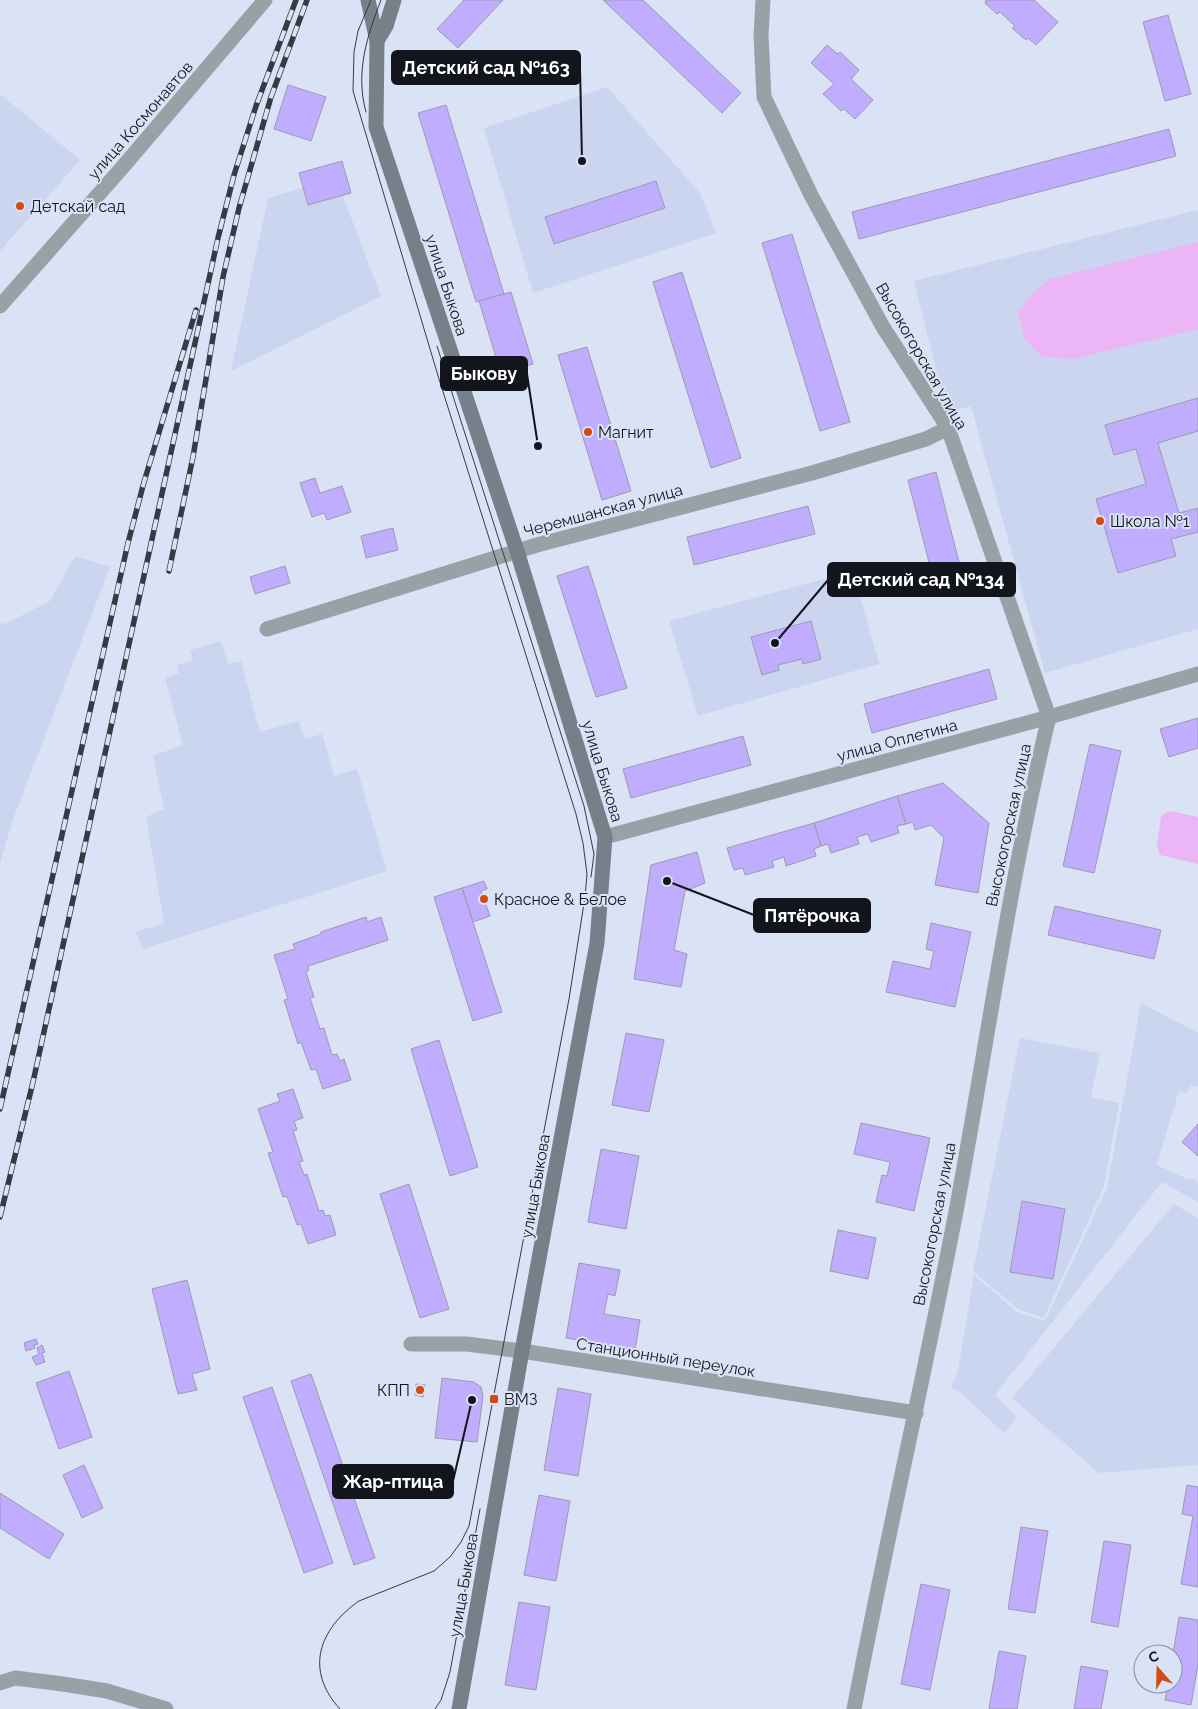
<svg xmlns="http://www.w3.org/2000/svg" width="1198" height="1709" viewBox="0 0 1198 1709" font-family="Raleway,sans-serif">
  <rect width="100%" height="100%" fill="#dae2f6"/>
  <g fill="#cbd5ef">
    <path d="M607,87L700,193L716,233L533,293L484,128Z"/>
    <path d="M0,94L80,160L0,251Z"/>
    <path d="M336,178L381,296L231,371L268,198Z"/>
    <path d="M1198,210V629L1045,673L971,406L947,413L914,281Z"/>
    <path d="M75,556L110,567L12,822L0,864V624L7,623L50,601Z"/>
    <path d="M853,571L879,664L698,716L669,621Z"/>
    <path d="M221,641L228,664L241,661L260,732L299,721L305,739L322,734L334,776L357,769L387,871L143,949L136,932L164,923L146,817L164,809L153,756L183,745L165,678L179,673L177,665L193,660L190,650Z"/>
    <path d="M1141,1003L1198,1033V1087L1191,1085L1186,1094L1179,1090L1157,1165L1187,1179L1192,1178L1198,1183V1202L1162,1182L995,1395L1017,1417L1004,1433L959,1391L951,1388L958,1371L974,1275L1017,1312L1045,1321L1107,1188Z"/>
    <path d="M1020,1038L1100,1053L1091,1097L1119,1103L1104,1186L1044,1318L1018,1309L973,1271Z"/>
    <path d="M1174,1204L1198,1218V1465L1099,1473L1012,1398Z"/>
  </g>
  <g fill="#ecb5f6">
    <path d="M1198,242V329L1073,359L1041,356L1025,340L1018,312L1030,296L1050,279Z"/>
    <path d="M1170,811L1198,817V864L1160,855L1157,846L1161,816Z"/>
  </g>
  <g fill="#c0adfd" stroke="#9e9aad">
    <path d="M464,0H503L458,48L437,29Z"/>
    <path d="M603,0H643L741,93L722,113Z"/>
    <path d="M986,0H1034L1058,22L1036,45L1028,38L1026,40L1012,28L1015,26L1000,12L997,14L985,3Z"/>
    <path d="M1168,15L1191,94L1165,101L1143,22Z"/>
    <path d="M827,45L838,54L840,52L859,70L851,79L873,100L855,119L844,109L841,111L823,94L834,84L811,63Z"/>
    <path d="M288,85L326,97L311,141L274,129Z"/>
    <path d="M446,105L504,294L476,302L418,113Z"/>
    <path d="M1169,129L1176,156L859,239L852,212Z"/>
    <path d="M342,161L351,193L308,205L299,173Z"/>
    <path d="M656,181L665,208L554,244L545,217Z"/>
    <path d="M792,234L850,422L820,431L762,243Z"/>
    <path d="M682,272L741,458L711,468L653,282Z"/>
    <path d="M511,292L533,364L501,374L479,301Z"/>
    <path d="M587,347L631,491L602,500L558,355Z"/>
    <path d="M1198,398V431L1158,443L1179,513L1198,508V532L1171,539L1176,556L1118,573L1096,499L1146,484L1136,449L1114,455L1105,425Z"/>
    <path d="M936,472L960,566L932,574L908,480Z"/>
    <path d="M315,478L320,493L342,486L351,512L327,520L324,513L312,517L300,483Z"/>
    <path d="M808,506L815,534L694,565L687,537Z"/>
    <path d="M393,528L398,550L366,558L361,536Z"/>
    <path d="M285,566L290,583L255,594L250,577Z"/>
    <path d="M588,566L627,688L596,697L557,576Z"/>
    <path d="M811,621L821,659L803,664L802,659L778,665L779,670L762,675L751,637Z"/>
    <path d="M989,669L997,699L872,733L864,704Z"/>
    <path d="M1198,718V748L1169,757L1160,729Z"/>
    <path d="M743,736L751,765L631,798L623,769Z"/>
    <path d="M1090,744L1121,751L1094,873L1063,866Z"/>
    <path d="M943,783L989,823L978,893L935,885L944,838L931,825L915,830L913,822L906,824L897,796Z"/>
    <path d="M897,796L906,824L897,826L899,833L871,842L868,834L857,837L859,844L831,853L828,844L821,846L814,823Z"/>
    <path d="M814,823L821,846L814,849L816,856L786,866L784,857L772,861L774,867L745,875L743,868L734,870L727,848Z"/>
    <path d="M697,852L705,883L685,891L674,950L687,954L681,987L634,979L651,865Z"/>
    <path d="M484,881L487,889L481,891L490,916L473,922L462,888Z"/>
    <path d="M462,888L502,1012L473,1021L434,897Z"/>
    <path d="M1055,906L1161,930L1154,959L1048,935Z"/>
    <path d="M366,917L367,922L381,917L388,940L308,966L309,970L306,972L314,997L310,998L320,1029L324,1028L332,1055L337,1054L340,1061L344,1059L351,1080L323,1089L316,1069L311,1070L301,1042L298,1044L284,1000L288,999L274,955L295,949L293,944L321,934V932Z"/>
    <path d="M931,923L971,932L955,1007L886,992L893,961L930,969L934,951L926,949Z"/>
    <path d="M626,1033L664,1040L649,1112L612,1105Z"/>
    <path d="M439,1040L478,1167L450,1176L411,1049Z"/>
    <path d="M293,1089L303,1118L294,1121L297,1130L293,1131L303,1161L299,1162L304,1175L307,1174L319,1211L323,1210L325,1216L330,1215L336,1235L308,1244L301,1224L297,1225L287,1196L283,1197L268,1153L273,1152L258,1109L280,1101L277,1094Z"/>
    <path d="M861,1123L930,1138L914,1211L876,1202L882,1175L887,1176L890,1162L854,1154Z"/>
    <path d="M1198,1124V1156L1182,1142Z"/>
    <path d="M601,1149L639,1156L626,1229L588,1222Z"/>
    <path d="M409,1184L449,1309L420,1318L380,1194Z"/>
    <path d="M1022,1201L1065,1209L1053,1279L1010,1272Z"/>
    <path d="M838,1230L876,1238L868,1279L830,1271Z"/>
    <path d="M579,1263L620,1270L615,1296L608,1294L604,1314L640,1320L635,1350L566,1338Z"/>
    <path d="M187,1280L210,1369L192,1374L197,1390L178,1394L152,1289Z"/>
    <path d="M36,1339L38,1344L34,1345L35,1348L26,1351L24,1343Z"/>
    <path d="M42,1345L45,1352L42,1353L45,1362L36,1365L32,1357L39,1354L37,1348Z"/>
    <path d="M69,1371L92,1437L59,1449L36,1383Z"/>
    <path d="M311,1374L375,1558L354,1565L291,1381Z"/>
    <path d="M442,1378L474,1382L481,1387L483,1396L477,1442L435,1438Z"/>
    <path d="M416,1384L425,1385L423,1397L415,1395Z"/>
    <path d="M272,1387L333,1563L304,1573L243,1397Z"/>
    <path d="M558,1388L591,1394L578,1476L544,1470Z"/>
    <path d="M84,1465L103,1508L82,1518L63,1475Z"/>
    <path d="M1187,1485L1198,1487V1587L1181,1584L1193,1516L1182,1514Z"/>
    <path d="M0,1493L64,1534L49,1559L0,1528Z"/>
    <path d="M539,1495L570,1501L556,1581L524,1575Z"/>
    <path d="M1021,1527L1048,1531L1035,1613L1008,1609Z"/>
    <path d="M1104,1541L1131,1545L1118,1627L1091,1622Z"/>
    <path d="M921,1584L950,1590L930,1690L901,1684Z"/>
    <path d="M519,1602L550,1607L536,1690L505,1685Z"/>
    <path d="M1179,1617L1198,1620V1664L1191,1705L1165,1700L1168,1684H1173V1654Z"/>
    <path d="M999,1651L1026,1656L1017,1709H989Z"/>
    <path d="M1081,1666L1108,1671L1101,1709H1074Z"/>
  </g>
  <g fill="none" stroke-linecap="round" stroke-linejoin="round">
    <g stroke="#99a0a6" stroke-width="15">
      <path d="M763,0L761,35L764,97L811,195L883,327L948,428L1049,717C1010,878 987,1043 957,1206C925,1374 886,1541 854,1709"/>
      <path d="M0,306L121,169L265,0"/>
      <path d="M267,629L537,545L812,473L926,439L948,428"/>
      <path d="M605,837L1049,717L1198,674"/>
      <path d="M411,1344H467L522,1351L916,1413"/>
      <path d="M0,1683L15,1678L63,1684L107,1691L166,1709"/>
    </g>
    <g stroke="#758089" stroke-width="15">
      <path d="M368,0L377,41L376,127L517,551L605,837L597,943L522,1351L459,1709"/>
      <path d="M377,41L386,26L394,0"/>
    </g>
    <g stroke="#363a43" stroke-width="1">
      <path d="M366,112C355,73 367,36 381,0"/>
      <path d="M437,346L584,806L594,854L591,877"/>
      <path d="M340,1709C304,1670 319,1629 359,1601L434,1571L450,1557L461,1542L469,1526L569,999L585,897L587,874L583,843L576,814L439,379L353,91L354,52L358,31L371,0"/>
      <path d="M435,1709L441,1700L450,1672L480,1509"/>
    </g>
    <g stroke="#363a43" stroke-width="5.5">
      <g id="rail">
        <path d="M169,571L193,457L223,277L239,208L271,97L307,0"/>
        <path d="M0,1109L128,543L144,482L196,310"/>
        <path d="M0,1217L33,1082L218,238L234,175L256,106L296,0"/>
      </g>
    </g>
    <use href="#rail" stroke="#dae2f6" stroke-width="4" stroke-dasharray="11" stroke-linecap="butt"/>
  </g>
  <g fill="#d24c11" stroke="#dae2f6" stroke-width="2">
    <circle cx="20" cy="206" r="5"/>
    <circle cx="588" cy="432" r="5"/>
    <circle cx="1100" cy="521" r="5"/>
    <circle cx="484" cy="899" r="5"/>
    <circle cx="420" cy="1390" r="5"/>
    <rect x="489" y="1394" width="10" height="10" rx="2.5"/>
  </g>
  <g text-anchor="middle" stroke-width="4" stroke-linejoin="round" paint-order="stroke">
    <g font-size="16" fill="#12151b" stroke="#dae2f6">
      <text transform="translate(140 120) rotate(-49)" y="6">улица Космонавтов</text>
      <text transform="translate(447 285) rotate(72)" y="6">улица Быкова</text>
      <text transform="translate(922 356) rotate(60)" y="6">Высокогорская улица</text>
      <text transform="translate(603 510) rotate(-15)" y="6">Черемшанская улица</text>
      <text transform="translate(897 740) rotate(-15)" y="6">улица Оплетина</text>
      <text transform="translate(603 771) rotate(73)" y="6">улица Быкова</text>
      <text transform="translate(1008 825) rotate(-78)" y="6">Высокогорская улица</text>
      <text transform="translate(535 1186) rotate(-80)" y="6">улица Быкова</text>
      <text transform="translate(934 1224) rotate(-79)" y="6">Высокогорская улица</text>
      <text transform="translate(666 1357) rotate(9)" y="6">Станционный переулок</text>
      <text transform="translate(463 1585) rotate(-80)" y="6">улица Быкова</text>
    </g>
    <g font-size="16" fill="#12151b" stroke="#dae2f6" text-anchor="start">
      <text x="30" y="212">Детскай сад</text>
      <text x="598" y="438">Магнит</text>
      <text x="1110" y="527">Школа №1</text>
      <text x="494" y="905">Красное &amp; Белое</text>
      <text x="410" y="1396" text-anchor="end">КПП</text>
      <text x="504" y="1405">ВМЗ</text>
    </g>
  </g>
  <path fill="none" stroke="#12151b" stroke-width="2" d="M582 161L580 67M538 446L527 374M775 643L828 580M667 881L754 915M472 1400L453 1481"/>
  <g fill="#12151b" stroke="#dae2f6" stroke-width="2">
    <circle cx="582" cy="161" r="5"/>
    <circle cx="538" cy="446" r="5"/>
    <circle cx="775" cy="643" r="5"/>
    <circle cx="667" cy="881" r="5"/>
    <circle cx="472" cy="1400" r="5"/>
  </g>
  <g fill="#12151b" stroke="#12151b" stroke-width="2">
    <rect x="392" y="51" width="188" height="33" rx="5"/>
    <rect x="441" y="357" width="86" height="33" rx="5"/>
    <rect x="828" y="563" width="187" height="33" rx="5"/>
    <rect x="754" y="899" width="116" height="33" rx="5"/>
    <rect x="333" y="1465" width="120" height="33" rx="5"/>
  </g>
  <g font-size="18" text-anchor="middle" font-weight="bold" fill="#fff">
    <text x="486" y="74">Детский сад №163</text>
    <text x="484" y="380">Быкову</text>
    <text x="921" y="586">Детский сад №134</text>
    <text x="812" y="922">Пятёрочка</text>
    <text x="393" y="1488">Жар-птица</text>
  </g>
  <g transform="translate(1158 1669) rotate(340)"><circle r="24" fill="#dae2f6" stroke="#8a909e"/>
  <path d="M0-4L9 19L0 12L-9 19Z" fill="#d24c11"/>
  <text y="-8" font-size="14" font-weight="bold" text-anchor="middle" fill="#12151b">С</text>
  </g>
</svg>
